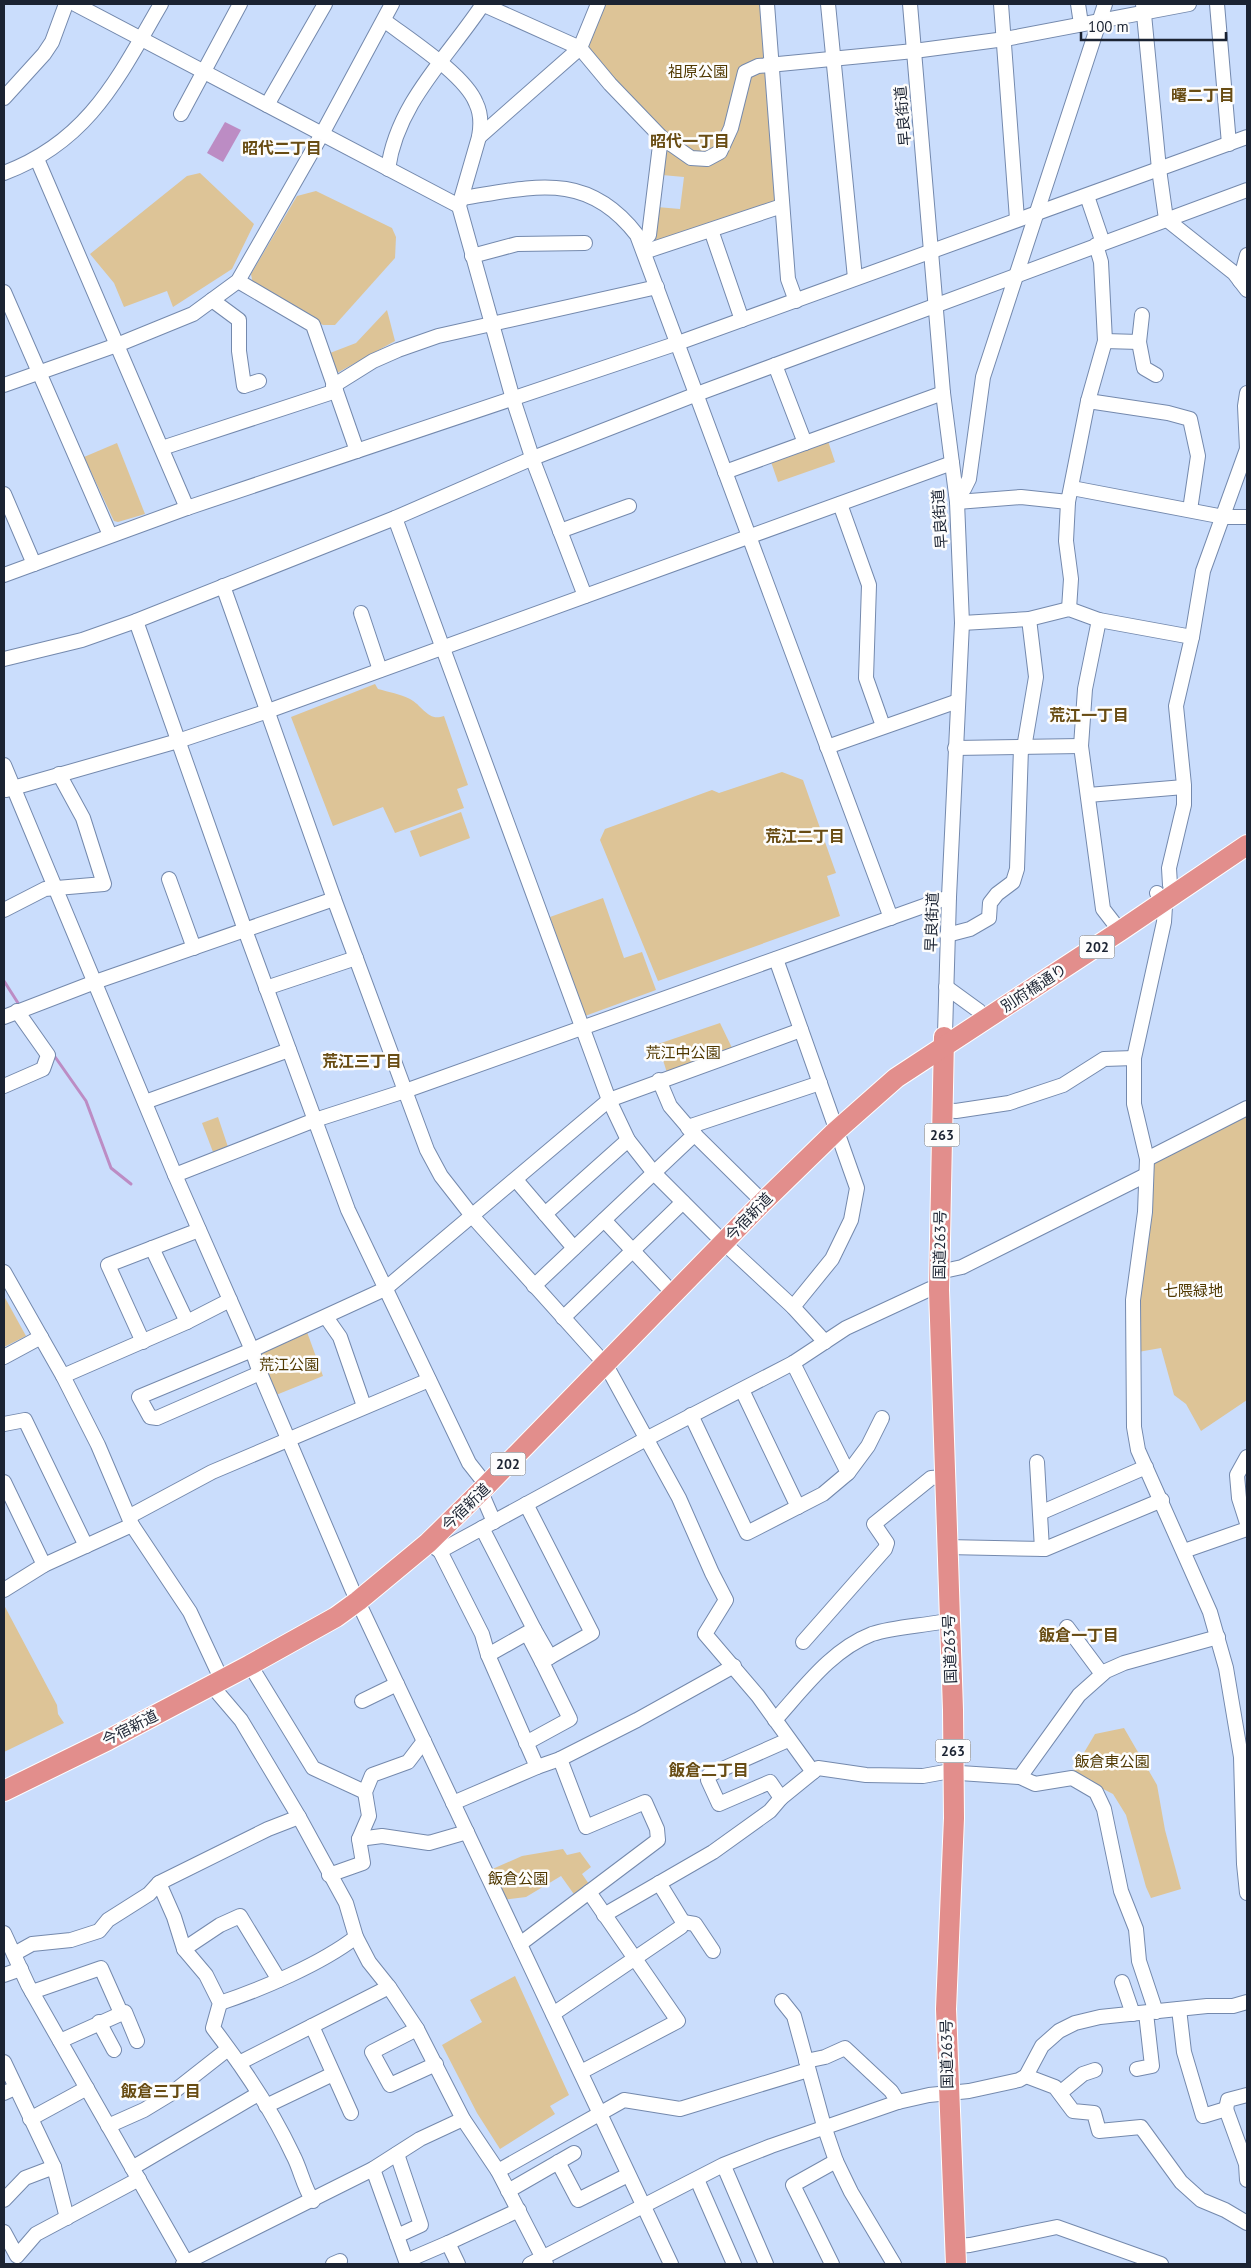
<svg xmlns="http://www.w3.org/2000/svg" width="1251" height="2268" viewBox="0 0 1251 2268" font-family="'PT Sans','Noto Sans JP',sans-serif">
  <rect width="100%" height="100%" fill="#caddfc"/>
  <g fill="#ddc497">
    <path d="M595,4H760L777,200L652,244L657,207L680,209L684,177L662,175L666,146L591,63L583,34Z"/>
    <path d="M200,173L254,224L232,269L173,307L167,291L124,307L114,283L90,254L187,176Z"/>
    <path d="M316,191L392,228L396,237L395,258L335,325H323L253,285L251,274L297,196Z"/>
    <path d="M387,310L395,341L337,373L330,353L356,343Z"/>
    <path d="M827,438L835,462L778,482L770,459Z"/>
    <path d="M117,443L145,514L118,522L114,521L84,457Z"/>
    <path d="M375,684L378,689C389,692 400,694 410,699C423,706 428,722 444,716L468,785L457,789L464,808L395,833L383,807L333,826L291,717Z"/>
    <path d="M782,772L803,780L836,873L827,876L840,916L658,981L600,840L605,829L712,790L719,793Z"/>
    <path d="M461,812L470,838L420,857L410,831Z"/>
    <path d="M603,898L624,958L642,952L656,990L585,1016L550,917Z"/>
    <path d="M720,1023L734,1052L668,1076L658,1044Z"/>
    <path d="M1247,1112V1400L1201,1431L1186,1404L1174,1395L1161,1348L1138,1352L1137,1302L1149,1161Z"/>
    <path d="M218,1117L228,1147L213,1152L202,1123Z"/>
    <path d="M4,1296L26,1336L4,1347Z"/>
    <path d="M307,1332L323,1376L276,1395L258,1354Z"/>
    <path d="M4,1605L57,1705L58,1714L64,1723L4,1752Z"/>
    <path d="M1124,1728L1157,1785L1165,1830L1181,1889L1151,1898L1146,1887L1126,1815L1113,1794L1072,1773L1095,1734Z"/>
    <path d="M563,1849L567,1855L580,1852L591,1867L582,1874L591,1887L576,1897L561,1876L526,1897L502,1900L488,1871L522,1856Z"/>
    <path d="M515,1976L569,2095L550,2106L555,2114L500,2149L477,2113L442,2045L482,2022L470,2000Z"/>
  </g>
  <path fill="#bc8cc4" d="M225,122L241,130L223,162L207,153Z"/>
  <g fill="none" stroke-linecap="round" stroke-linejoin="round">
    <g stroke="#bc8cc4" stroke-width="3">
      <path d="M4,981L18,1003"/>
      <path d="M53,1054L86,1101L111,1168L131,1184"/>
    </g>
    <g stroke="#7489ad" stroke-width="16">
      <g id="minor">
        <path d="M75,4L459,206"/>
        <path d="M482,4L580,48L610,84L661,137L649,235L641,243"/>
        <path d="M767,4L788,279L796,301"/>
        <path d="M828,4L855,278"/>
        <path d="M910,4L943,393L957,502L962,623L949,897L945,1034"/>
        <path d="M1001,4L1017,219"/>
        <path d="M1078,4L1081,24"/>
        <path d="M1143,4L1159,169L1166,219L1234,273L1247,290"/>
        <path d="M1217,4L1229,144"/>
        <path d="M385,21C410,40 465,75 476,103C481,113 481,126 479,137L459,206L513,399L534,463L585,596"/>
        <path d="M4,98L44,54L52,42L66,4"/>
        <path d="M267,105L325,4"/>
        <path d="M181,114L240,4"/>
        <path d="M479,137L580,48L598,4"/>
        <path d="M661,137L691,158L707,159L720,152L731,128L745,72L758,66L914,51L1005,39L1189,4"/>
        <path d="M37,159L187,508"/>
        <path d="M388,169C397,103 448,57 483,4"/>
        <path d="M4,173C89,141 118,78 161,4"/>
        <path d="M1087,196L1103,243"/>
        <path d="M463,198C533,187 587,170 637,235L891,918"/>
        <path d="M711,230L742,320"/>
        <path d="M644,252L782,206"/>
        <path d="M472,256L517,244L585,243"/>
        <path d="M238,281L313,325L357,451"/>
        <path d="M1240,281L1247,255"/>
        <path d="M4,292L110,535"/>
        <path d="M212,300L239,320V351L244,386L259,381"/>
        <path d="M1105,341L1139,342L1142,315"/>
        <path d="M1139,342L1144,368L1156,375"/>
        <path d="M775,365L805,443"/>
        <path d="M4,385L117,345L193,314L238,281L322,134L392,4"/>
        <path d="M333,386L373,361L398,350L438,336L657,287"/>
        <path d="M1088,401L1105,341L1101,262L1096,245"/>
        <path d="M162,448L336,391"/>
        <path d="M725,472L943,393"/>
        <path d="M1072,488L1224,517H1247"/>
        <path d="M956,493L964,489L969,479L983,377L1105,4"/>
        <path d="M4,494L34,564"/>
        <path d="M957,502L1021,497L1068,502L1088,401L1168,413L1190,419L1198,456L1190,510"/>
        <path d="M1068,502L1066,541L1071,579L1069,609"/>
        <path d="M840,504L869,585L866,678L883,726"/>
        <path d="M395,518L609,1100L628,1140L654,1173L724,1243L793,1307"/>
        <path d="M560,531L629,506"/>
        <path d="M4,575L187,508L678,343L1247,137"/>
        <path d="M223,586L334,899L427,1150L441,1176L473,1217L606,1365L679,1498L712,1573L726,1600L705,1634L758,1696L813,1772"/>
        <path d="M361,613L380,670"/>
        <path d="M136,621L245,930L348,1210L469,1463L480,1477"/>
        <path d="M962,623L1029,619L1069,609L1099,620"/>
        <path d="M4,659L82,640L136,621L395,518L533,458L697,394L1247,190"/>
        <path d="M827,747L958,701"/>
        <path d="M955,748L1081,746"/>
        <path d="M1024,748L1036,677L1029,619"/>
        <path d="M4,765L175,1175L252,1350L260,1373L352,1589L671,2264"/>
        <path d="M6,790L178,741L268,711L952,463"/>
        <path d="M1088,795L1184,787"/>
        <path d="M169,879L194,948"/>
        <path d="M1157,893L1165,906L1164,922L1134,1058V1104L1147,1159L1145,1212L1133,1300L1134,1427L1138,1450L1210,1612L1226,1668L1241,1757L1244,1864L1247,1893"/>
        <path d="M1176,893L1170,885L1169,868L1184,805V785L1176,706L1192,637L1203,571L1247,449L1245,406L1247,393"/>
        <path d="M4,910L45,889L104,884L83,818L59,774"/>
        <path d="M1120,931L1103,909L1081,746L1085,689L1099,620L1192,637"/>
        <path d="M947,935L970,929L989,918L990,903L997,894L1013,882L1017,869L1021,748"/>
        <path d="M776,959L857,1188L851,1220L832,1259L793,1307L825,1342"/>
        <path d="M946,987L979,1011"/>
        <path d="M266,988L356,958"/>
        <path d="M4,1017L95,982L334,899"/>
        <path d="M659,1080L670,1106L688,1127L820,1083"/>
        <path d="M4,1086L43,1069L48,1055L17,1011"/>
        <path d="M145,1102L289,1050"/>
        <path d="M942,1110L956,1111L1009,1103L1063,1085L1104,1059L1134,1058"/>
        <path d="M688,1128L757,1196"/>
        <path d="M1147,1159L1247,1108"/>
        <path d="M175,1175L315,1120L405,1091L949,897"/>
        <path d="M516,1180L574,1248"/>
        <path d="M545,1214L628,1140"/>
        <path d="M604,1220L667,1287"/>
        <path d="M152,1248L187,1322"/>
        <path d="M4,1272L63,1376L98,1445L132,1525L190,1612L218,1672"/>
        <path d="M939,1272L962,1267L1146,1175"/>
        <path d="M534,1286L695,1134"/>
        <path d="M326,1317L340,1337L364,1406"/>
        <path d="M563,1318L683,1202"/>
        <path d="M143,1342L108,1265L199,1230"/>
        <path d="M4,1357L41,1337"/>
        <path d="M260,1373L157,1418L150,1417L139,1397L252,1350L385,1289L609,1100L801,1030"/>
        <path d="M63,1376L187,1322L230,1300"/>
        <path d="M742,1390L798,1507"/>
        <path d="M691,1415L747,1533L823,1494L848,1473L793,1363"/>
        <path d="M4,1424L25,1420L86,1546"/>
        <path d="M1247,1457L1237,1475L1239,1498L1247,1523"/>
        <path d="M1037,1462L1042,1549"/>
        <path d="M848,1473L868,1446L882,1418"/>
        <path d="M4,1482L44,1565"/>
        <path d="M481,1492L494,1522"/>
        <path d="M526,1504L592,1633L550,1657"/>
        <path d="M1040,1513L1146,1467"/>
        <path d="M130,1516L212,1472L429,1380"/>
        <path d="M482,1528L534,1629"/>
        <path d="M428,1543L440,1551L646,1439L793,1363L846,1328L930,1289L939,1290"/>
        <path d="M947,1547L1045,1549L1162,1500"/>
        <path d="M440,1551L482,1634L488,1655L537,1767L453,1803"/>
        <path d="M1184,1551L1247,1529"/>
        <path d="M4,1590L44,1565L132,1525"/>
        <path d="M1067,1627L1102,1674"/>
        <path d="M803,1642L885,1549L887,1543L874,1524L931,1478L944,1477"/>
        <path d="M488,1655L534,1629L550,1657L542,1662L527,1633"/>
        <path d="M250,1665L313,1768L365,1792"/>
        <path d="M212,1686L241,1720L299,1817L346,1903L356,1937L369,1962L389,1987L417,2029L463,2119L498,2171L546,2264"/>
        <path d="M362,1701L397,1684"/>
        <path d="M775,1720C804,1688 831,1650 872,1634C893,1627 919,1626 941,1622H950"/>
        <path d="M788,1740L709,1775L708,1780L719,1804L770,1782L781,1798L818,1768L866,1775L923,1776L945,1772L1020,1777L1079,1695L1106,1671L1124,1663L1218,1637"/>
        <path d="M526,1743L570,1719L542,1662"/>
        <path d="M560,1759L637,1720L734,1666"/>
        <path d="M1020,1777L1035,1784L1072,1778L1096,1792L1104,1809L1121,1891L1136,1929L1139,1961L1156,2012"/>
        <path d="M299,1817L268,1829L159,1883L174,1917L184,1949L206,1975L220,2003L213,2028C243,2067 272,2110 293,2155C301,2170 303,2186 313,2201"/>
        <path d="M359,1839L382,1836L429,1843L467,1832"/>
        <path d="M329,1875L363,1863L359,1839L369,1816L365,1792L372,1775L408,1762L424,1741"/>
        <path d="M604,1915L713,1852L770,1811L781,1798"/>
        <path d="M683,1922L695,1924L713,1951"/>
        <path d="M4,1933L28,1985L187,2264"/>
        <path d="M520,1944L658,1840L657,1829L645,1802L586,1827L560,1759L537,1767"/>
        <path d="M184,1949L220,1925L240,1916L279,1980"/>
        <path d="M14,1954L32,1944L71,1940L99,1931L108,1920L149,1894L159,1883"/>
        <path d="M4,1975L21,1969"/>
        <path d="M1122,1982L1133,2014"/>
        <path d="M32,1992L101,1968L121,2013"/>
        <path d="M782,2001L794,2016L824,2126L836,2161L851,2192L894,2264"/>
        <path d="M220,2003C262,1989 321,1964 356,1937"/>
        <path d="M1179,2009L1184,2052L1203,2116L1226,2109L1246,2164L1247,2180"/>
        <path d="M553,2014L681,1927L683,1922L659,1883"/>
        <path d="M99,2022L114,2050"/>
        <path d="M312,2026L351,2113"/>
        <path d="M417,2029L372,2052L390,2085L436,2064"/>
        <path d="M60,2041L125,2012L137,2041"/>
        <path d="M806,2061L825,2057L845,2048L891,2091L898,2102"/>
        <path d="M4,2062L54,2167"/>
        <path d="M239,2063L389,1987"/>
        <path d="M1137,2069L1152,2066L1146,2013"/>
        <path d="M581,2072L678,2021L589,1892"/>
        <path d="M1026,2076L1055,2087L1073,2111L1094,2113L1099,2131L1141,2127L1181,2182L1201,2200L1225,2210L1247,2223"/>
        <path d="M4,2093L15,2088"/>
        <path d="M1060,2093L1083,2074L1095,2070"/>
        <path d="M266,2106L333,2074"/>
        <path d="M1226,2109L1228,2100L1247,2095"/>
        <path d="M30,2119L87,2088"/>
        <path d="M108,2126L144,2110L172,2093L228,2049"/>
        <path d="M558,2162L578,2200L628,2175"/>
        <path d="M132,2168L258,2094"/>
        <path d="M373,2169L397,2236L421,2225L397,2154"/>
        <path d="M498,2171L624,2100L680,2109L808,2070"/>
        <path d="M726,2171L766,2264"/>
        <path d="M699,2184L734,2264"/>
        <path d="M508,2191L574,2153"/>
        <path d="M4,2200L25,2178L54,2167L67,2218"/>
        <path d="M4,2232L17,2256L36,2234L139,2179"/>
        <path d="M397,2236L406,2261L448,2243L458,2264"/>
        <path d="M448,2243L519,2210"/>
        <path d="M956,2246L970,2245L1057,2227L1161,2264"/>
        <path d="M183,2264L373,2169L420,2139L463,2119"/>
        <path d="M333,2264L340,2261"/>
        <path d="M530,2264L723,2165L771,2146L898,2102L929,2095L969,2091L1019,2080L1026,2076L1042,2046L1059,2031L1075,2023L1100,2017L1207,2006H1233L1247,2002"/>
        <path d="M832,2264L793,2185L836,2161"/>
      </g>
    </g>
    <g stroke="#fff" stroke-width="22">
      <g id="highway">
        <path d="M944,1037L939,1290L953,1710L954,1818L946,2009L956,2264"/>
        <path d="M4,1791L108,1740L250,1665L336,1617L358,1601L428,1543L487,1485L763,1202L836,1131L896,1078L1120,931L1247,845"/>
      </g>
    </g>
    <use href="#minor" stroke="#fff" stroke-width="14"/>
    <use href="#highway" stroke="#e28e8c" stroke-width="20"/>
  </g>
  <g text-anchor="middle" stroke-width="5" stroke-linejoin="round" paint-order="stroke">
    <g fill="#fdfdfd" stroke="#5f646f" stroke-width="1">
      <rect x="1079.5" y="935.5" width="35" height="23" rx="4"/>
      <rect x="924.5" y="1123.5" width="35" height="23" rx="4"/>
      <rect x="490.5" y="1452.5" width="35" height="23" rx="4"/>
      <rect x="935.5" y="1739.5" width="35" height="23" rx="4"/>
    </g>
    <g font-size="14" font-weight="bold" fill="#1b2332">
      <text x="1097" y="952">202</text>
      <text x="942" y="1140">263</text>
      <text x="508" y="1469">202</text>
      <text x="953" y="1756">263</text>
    </g>
    <g font-size="15" fill="#503800" stroke="#fdfdfd">
      <text x="698" y="77">祖原公園</text>
      <text x="683" y="1058">荒江中公園</text>
      <text x="1193" y="1296">七隈緑地</text>
      <text x="289" y="1370">荒江公園</text>
      <text x="1112" y="1767">飯倉東公園</text>
      <text x="518" y="1884">飯倉公園</text>
    </g>
    <g font-size="15" fill="#1b2332" stroke="#fdfdfd">
      <text transform="translate(903 116) rotate(-95)" y="5">早良街道</text>
      <text transform="translate(940 519) rotate(-94)" y="5">早良街道</text>
      <text transform="translate(932 922) rotate(-88)" y="5">早良街道</text>
      <text transform="translate(1034 988) rotate(-33)" y="5">別府橋通り</text>
      <text transform="translate(749 1217) rotate(-46)" y="5">今宿新道</text>
      <text transform="translate(940 1245) rotate(-89)" y="5">国道263号</text>
      <text transform="translate(466 1507) rotate(-44)" y="5">今宿新道</text>
      <text transform="translate(950 1649) rotate(-92)" y="5">国道263号</text>
      <text transform="translate(130 1728) rotate(-27)" y="5">今宿新道</text>
      <text transform="translate(947 2054) rotate(-91)" y="5">国道263号</text>
    </g>
    <g font-size="16" font-weight="bold" fill="#684c13" stroke="#fdfdfd">
      <text x="1203" y="101">曙二丁目</text>
      <text x="690" y="147">昭代一丁目</text>
      <text x="282" y="154">昭代二丁目</text>
      <text x="1089" y="721">荒江一丁目</text>
      <text x="805" y="842">荒江二丁目</text>
      <text x="362" y="1067">荒江三丁目</text>
      <text x="1079" y="1641">飯倉一丁目</text>
      <text x="709" y="1776">飯倉二丁目</text>
      <text x="161" y="2097">飯倉三丁目</text>
    </g>
  </g>
  <rect width="1251" height="2268" fill="none" stroke="#1b2332" stroke-width="10"/>
  <path d="M1081 32v8h145v-8" fill="none" stroke="#1b2332" stroke-width="2.5"/>
  <text x="1088" y="32" font-size="15" fill="#1b2332" stroke="#fdfdfd" stroke-width="4" paint-order="stroke">100 m</text>
</svg>
